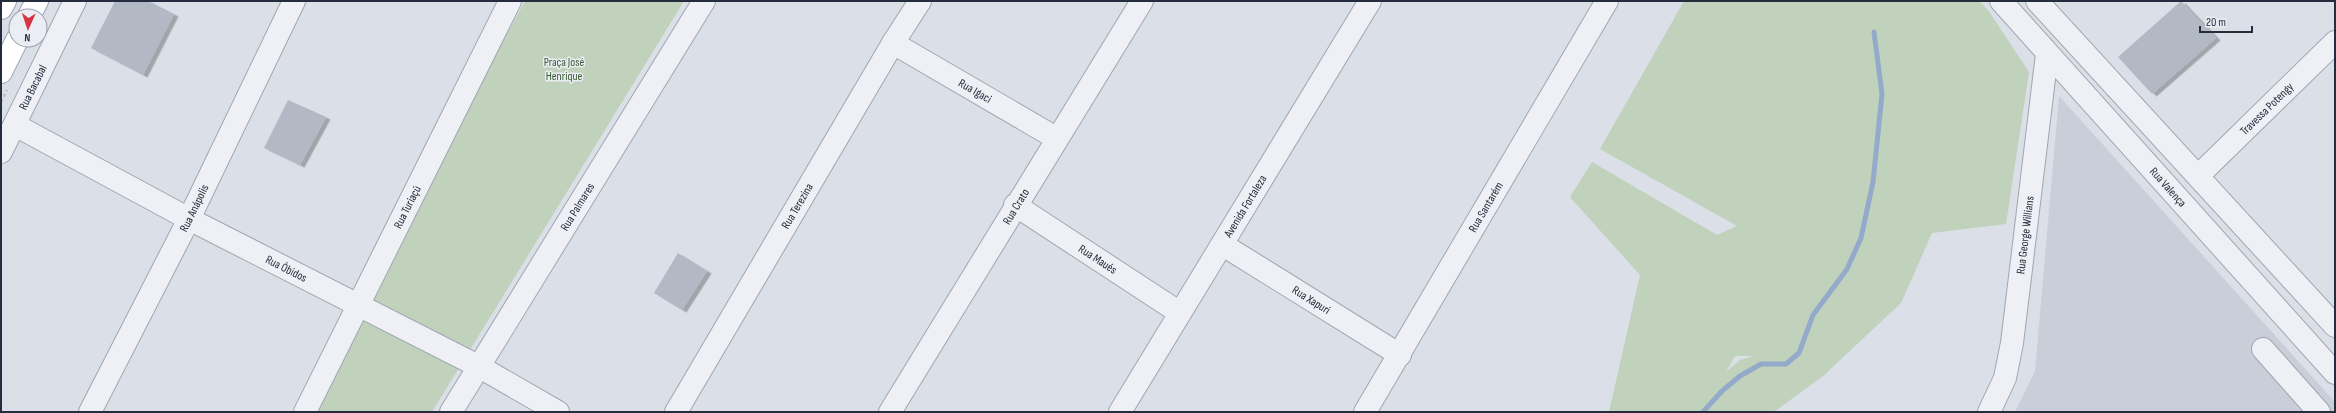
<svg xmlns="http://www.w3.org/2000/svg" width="2336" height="413" viewBox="0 0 2336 413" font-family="'Sofia Sans Condensed',sans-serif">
  <defs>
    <filter id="shadow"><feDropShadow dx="4.5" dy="2.5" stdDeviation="0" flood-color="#0004"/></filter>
  </defs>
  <rect width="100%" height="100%" fill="#dbdfe7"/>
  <path fill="#c9ced9" d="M2059,96L2335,402V412H2015L2035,371Z"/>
  <g fill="#c0d1bc" fill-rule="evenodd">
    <path d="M525,1H684L432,412H316L493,59Z"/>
    <path d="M1684,1H1979L1988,10L2029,72L2006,224L1932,233L1901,303L1823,376L1774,412H1609L1640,275L1570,197L1592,162L1717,235L1737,226L1600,149ZM1735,356H1753L1740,360L1726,372Z"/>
  </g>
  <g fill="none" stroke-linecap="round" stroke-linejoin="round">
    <path stroke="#93aaca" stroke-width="5" d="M1703,412L1722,391L1740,376L1761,364H1786L1799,353L1813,315L1847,269L1861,238L1873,182L1882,94L1874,32"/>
  </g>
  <g fill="#b2b8c4" filter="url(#shadow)">
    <path d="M115,1H148L174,14L143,75L91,48Z"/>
    <path d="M2181,1L2216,38L2152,94L2118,57Z"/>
    <path d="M288,100L326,117L300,165L264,148Z"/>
    <path d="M678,253L707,271L682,310L654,293Z"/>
  </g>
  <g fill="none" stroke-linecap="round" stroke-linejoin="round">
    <g stroke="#a0a6b1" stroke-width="24">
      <g id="minor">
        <path id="s1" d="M2001,1L2335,373"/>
        <path d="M2037,1L2335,326"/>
        <path id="s2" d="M893,43L1056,138"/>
        <path id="s3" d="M15,125L189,219L478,366L558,412"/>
        <path id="s4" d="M1,152L75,1"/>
        <path id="s5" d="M2198,176L2335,42"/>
        <path id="s6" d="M1015,205L1180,313"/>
        <path id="s7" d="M1223,245L1400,355"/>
        <path d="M2263,349L2319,412"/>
        <path id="s8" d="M90,412L189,219L294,1"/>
        <path id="s9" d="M305,412L510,1"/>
        <path id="s10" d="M451,412L704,1"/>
        <path id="s11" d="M676,412L893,43L920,1"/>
        <path id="s12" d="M890,412L1142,1"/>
        <path id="s13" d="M1120,412L1370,1"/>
        <path id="s14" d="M1365,412L1607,1"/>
        <path id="s15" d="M1989,412L2005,378L2012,343L2047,54"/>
      </g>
    </g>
    <g stroke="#9aa2b3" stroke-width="24">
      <g id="major">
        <path d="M1,8L5,1"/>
        <path d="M29,16L37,1"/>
        <path d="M1,72L17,40"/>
      </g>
    </g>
    <path stroke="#b9bdc5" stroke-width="2.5" stroke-dasharray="3 3" stroke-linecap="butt" d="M1,102L7,90"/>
    <use href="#minor" stroke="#eef0f5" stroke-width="22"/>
    <use href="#major" stroke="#fff" stroke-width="22"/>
  </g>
  <g text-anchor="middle" stroke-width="3" stroke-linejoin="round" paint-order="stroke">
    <g font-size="12" fill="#365a31" stroke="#eaeef4">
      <text x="564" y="66">Praça José<tspan x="564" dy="14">Henrique</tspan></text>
    </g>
    <g font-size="12" fill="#242c3d" stroke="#eaeef4">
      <text dy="4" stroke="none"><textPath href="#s4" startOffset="72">Rua Bacabal</textPath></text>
      <text dy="4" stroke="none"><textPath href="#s2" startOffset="95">Rua Igaci</textPath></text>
      <text dy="4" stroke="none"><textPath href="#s5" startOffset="96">Travessa Potengy</textPath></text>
      <text dy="4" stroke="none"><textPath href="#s1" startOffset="250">Rua Valença</textPath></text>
      <text dy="4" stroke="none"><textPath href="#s10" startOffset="241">Rua Palmares</textPath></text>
      <text dy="4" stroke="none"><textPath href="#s11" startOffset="239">Rua Terezina</textPath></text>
      <text dy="4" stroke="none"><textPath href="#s12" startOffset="241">Rua Crato</textPath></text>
      <text dy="4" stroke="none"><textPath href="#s9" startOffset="229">Rua Turiaçú</textPath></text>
      <text dy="4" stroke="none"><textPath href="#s13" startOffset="241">Avenida Fortaleza</textPath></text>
      <text dy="4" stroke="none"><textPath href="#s14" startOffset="238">Rua Santarém</textPath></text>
      <text dy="4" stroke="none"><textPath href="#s8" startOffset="229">Rua Anápolis</textPath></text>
      <text dy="4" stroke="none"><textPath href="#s15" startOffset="182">Rua George Willians</textPath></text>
      <text dy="4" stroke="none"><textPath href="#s6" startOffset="99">Rua Maués</textPath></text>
      <text dy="4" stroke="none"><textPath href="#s3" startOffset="307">Rua Óbidos</textPath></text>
      <text dy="4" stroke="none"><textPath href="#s7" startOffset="104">Rua Xapuri</textPath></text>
    </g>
  </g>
  <rect width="2336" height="413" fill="none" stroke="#242c3d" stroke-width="4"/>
  <g transform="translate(28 28) rotate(183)"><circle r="19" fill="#eaeef4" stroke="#9ba0ab"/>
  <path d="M0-3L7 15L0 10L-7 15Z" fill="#d63644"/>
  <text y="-6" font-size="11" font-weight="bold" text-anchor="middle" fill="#242c3d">N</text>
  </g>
  <path d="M2200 26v6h52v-6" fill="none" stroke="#242c3d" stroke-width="2"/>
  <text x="2206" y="26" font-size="12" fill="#242c3d" stroke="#eaeef4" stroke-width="3" paint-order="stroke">20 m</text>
</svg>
